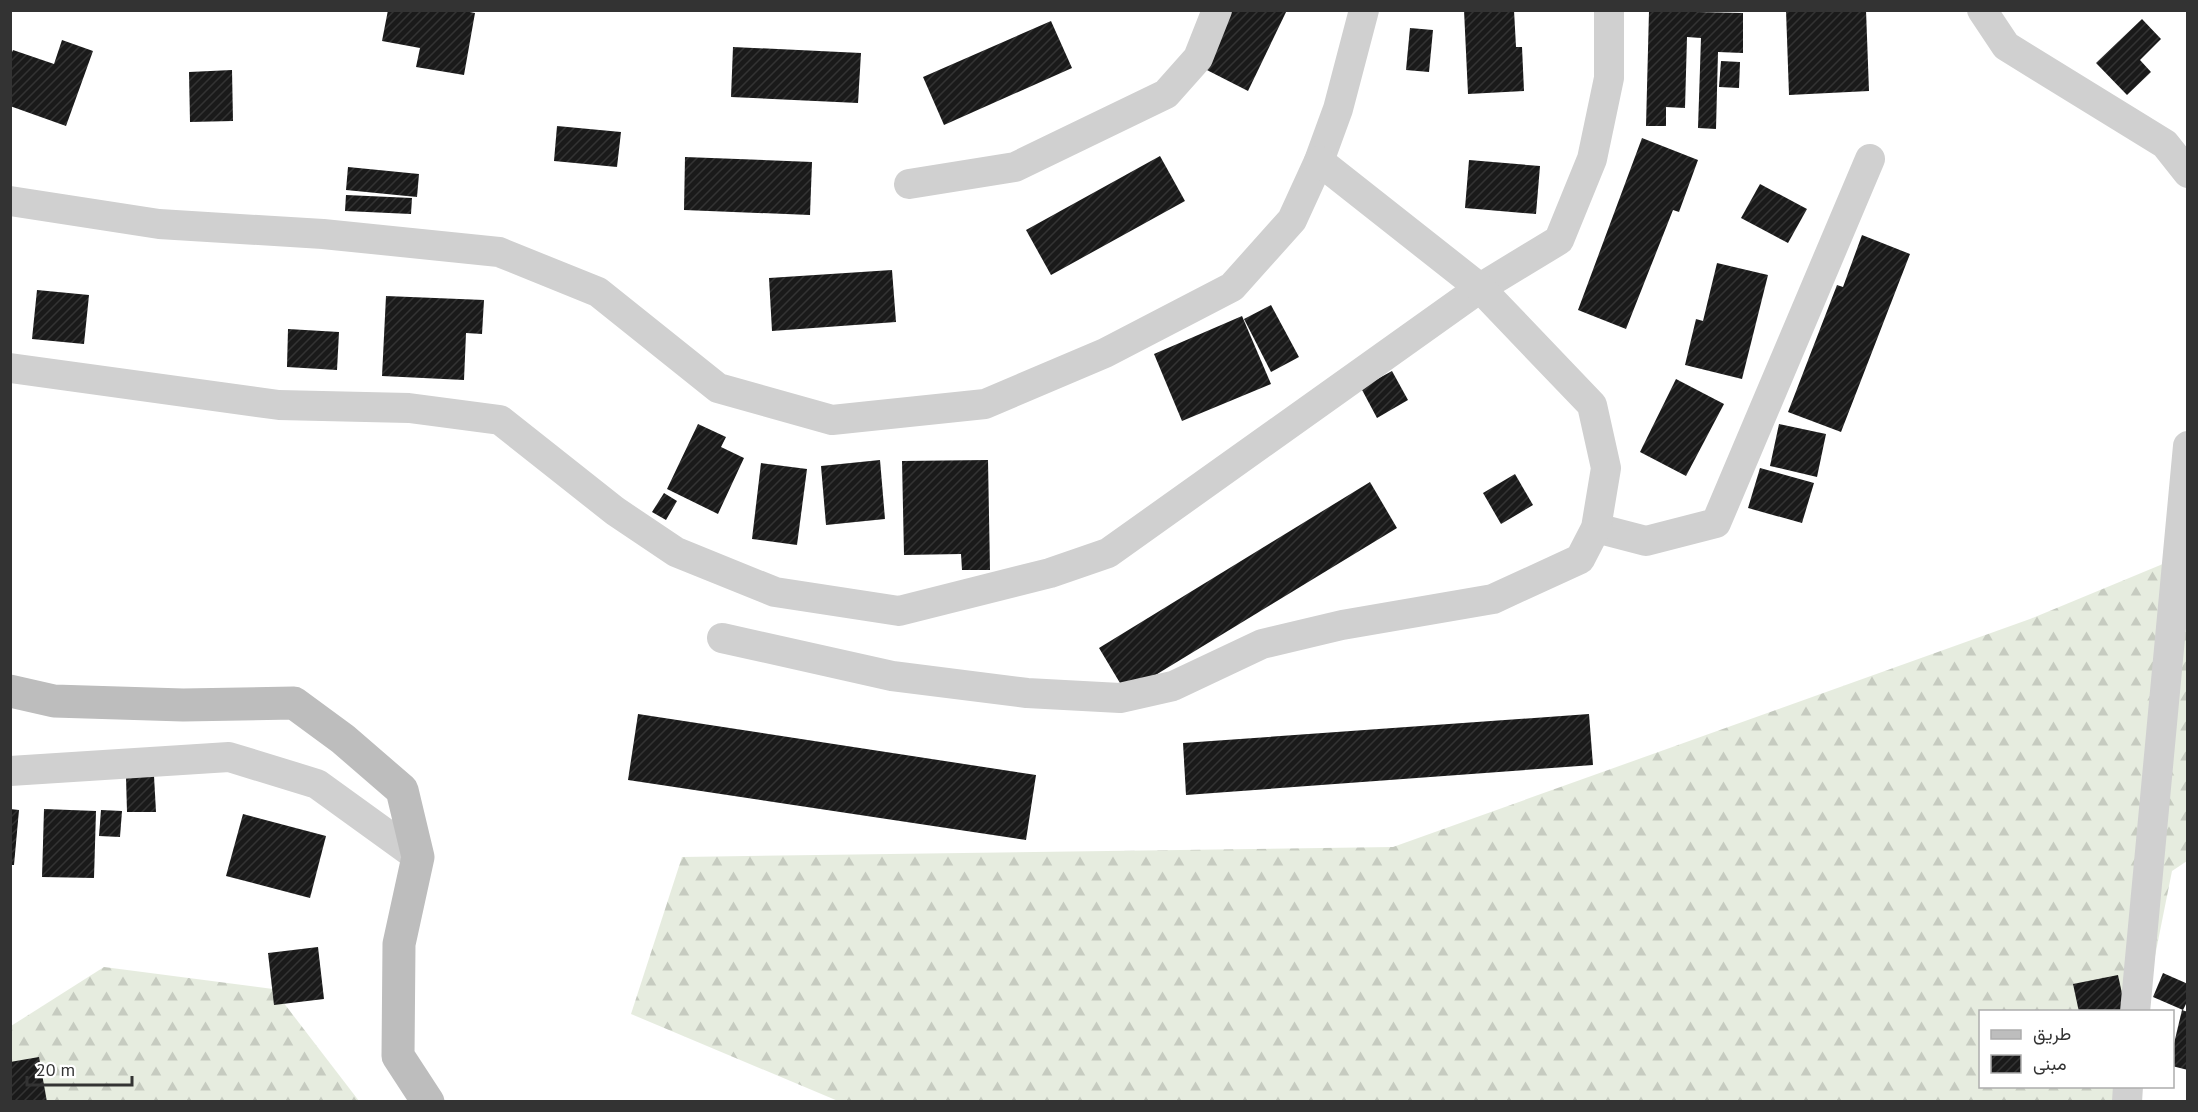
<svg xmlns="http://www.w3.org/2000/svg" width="2198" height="1112" viewBox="0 0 2198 1112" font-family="'PT Sans',Vazirmatn,sans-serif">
  <defs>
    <pattern id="forest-firs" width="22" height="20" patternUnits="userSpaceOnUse" patternTransform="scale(1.5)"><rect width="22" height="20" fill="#e6ecdf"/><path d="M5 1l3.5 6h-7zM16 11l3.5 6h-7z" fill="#c6cbc0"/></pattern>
    <pattern id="building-hatch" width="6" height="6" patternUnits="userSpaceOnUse" patternTransform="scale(1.5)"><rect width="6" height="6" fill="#1a1a1a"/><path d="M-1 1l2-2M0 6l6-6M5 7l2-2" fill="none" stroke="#333"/></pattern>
  </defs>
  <rect width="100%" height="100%" fill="#fff"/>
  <g fill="url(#forest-firs)">
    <path d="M2187,554V861L2172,871L2144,1011L1980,1012V1086L2129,1087L2126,1101H838L631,1014L682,857L1393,847L2030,619Z"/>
    <path d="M104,967L273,989L359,1101L11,1102V1026Z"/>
  </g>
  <g fill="url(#building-hatch)">
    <path d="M388,10H459L475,13L464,75L416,67L420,48L382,41Z"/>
    <path d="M1227,10H1287L1248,91L1199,66Z"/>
    <path d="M1464,10H1514L1516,47H1522L1524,91L1468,94Z"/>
    <path d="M1786,10H1866L1869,91L1789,95Z"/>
    <path d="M1649,11L1743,13V53L1718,52L1716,129L1698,128L1701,38L1687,37L1685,108L1666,107V126H1646Z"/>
    <path d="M2142,19L2161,39L2140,60L2151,72L2127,95L2096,63Z"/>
    <path d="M1051,21L1072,68L944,125L923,77Z"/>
    <path d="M1410,28L1433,30L1429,72L1406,70Z"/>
    <path d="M62,40L93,51L66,126L10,106V56L13,50L54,64Z"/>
    <path d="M733,47L861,53L858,103L731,97Z"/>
    <path d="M1721,61L1740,62L1739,88L1719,87Z"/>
    <path d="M232,70L233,121L190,122L189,72Z"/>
    <path d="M557,126L621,132L617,167L554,161Z"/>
    <path d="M1642,138L1698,160L1679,212L1673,210L1626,329L1578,310Z"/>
    <path d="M1160,156L1185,201L1051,275L1026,230Z"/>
    <path d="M685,157L812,162L810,215L684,210Z"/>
    <path d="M1469,160L1540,166L1536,214L1465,208Z"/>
    <path d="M348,167L419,174L417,197L346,190Z"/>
    <path d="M1760,184L1807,209L1788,243L1741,218Z"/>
    <path d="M346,195L412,198L411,214L345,211Z"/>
    <path d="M1862,235L1910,254L1841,432L1788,412L1837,285L1843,287Z"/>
    <path d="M1717,263L1768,275L1742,379L1685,365L1696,319L1703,321Z"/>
    <path d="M892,270L896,322L772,331L769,278Z"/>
    <path d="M37,290L89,295L84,344L32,339Z"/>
    <path d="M386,296L484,300L482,334L466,333L464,380L382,376Z"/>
    <path d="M1271,305L1299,357L1271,372L1244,319Z"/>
    <path d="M1242,316L1271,384L1182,421L1154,354Z"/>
    <path d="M288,329L339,332L337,370L287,367Z"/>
    <path d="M1392,371L1408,400L1377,418L1361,388Z"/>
    <path d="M1676,379L1724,404L1686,476L1640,452Z"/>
    <path d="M698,424L726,437L721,447L744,458L718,514L667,489Z"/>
    <path d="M1779,424L1826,434L1817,477L1770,466Z"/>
    <path d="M880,460L885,519L826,525L821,466Z"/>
    <path d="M988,460L990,570H962L961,554L904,555L902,461Z"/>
    <path d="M761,463L807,469L797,545L752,539Z"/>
    <path d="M1760,468L1814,483L1802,523L1748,508Z"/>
    <path d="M1515,474L1533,505L1501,524L1483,493Z"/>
    <path d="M1370,482L1397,528L1126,693L1099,648Z"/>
    <path d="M664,493L677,501L666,520L652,512Z"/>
    <path d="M638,714L1036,775L1026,840L628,780Z"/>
    <path d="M1589,714L1593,765L1186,795L1183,743Z"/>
    <path d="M154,776L156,812H127L126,777Z"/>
    <path d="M10,809L19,810L14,865H10Z"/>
    <path d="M44,809L96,811L94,878L42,877Z"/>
    <path d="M101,810L122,811L120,837L99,836Z"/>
    <path d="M243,814L326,836L310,898L226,876Z"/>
    <path d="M318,947L324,999L274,1005L268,953Z"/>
    <path d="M2163,973L2188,984V1000L2183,1010L2153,997Z"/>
    <path d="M2118,975L2126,1012H2079L2073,984Z"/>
    <path d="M2182,1010L2188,1012V1070L2172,1066V1052Z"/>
    <path d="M39,1057L47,1102H10V1062Z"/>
  </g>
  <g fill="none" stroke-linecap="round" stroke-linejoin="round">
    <g stroke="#d0d0d0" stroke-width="30">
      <path d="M1982,10L2006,46L2165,144L2188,173"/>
      <path d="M909,184L1015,167L1166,94L1198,58L1217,10"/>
      <path d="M10,201L159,224L323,234L499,252L598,292L718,388L832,420L985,404L1105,353L1232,287L1292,220L1319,161L1338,109L1364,10"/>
      <path d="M10,368L279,405L409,408L500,420L615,511L676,552L775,592L899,611L1050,573L1108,553L1480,288L1559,240L1592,159L1609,78V10"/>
      <path d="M1596,528L1646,541L1716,523L1870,159"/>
      <path d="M722,638L892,676L1027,693L1120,698L1173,686L1262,644L1342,625L1493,599L1580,559L1596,528L1606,468L1592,405L1480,288L1319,161"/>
      <path d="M10,771L229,757L317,784L418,857"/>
      <path d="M2135,1012L2188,446"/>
      <path d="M2127,1102L2128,1086"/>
    </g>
    <path stroke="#bdbdbd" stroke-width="33" d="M10,691L54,701L183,705L294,703L343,739L402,790L418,857L399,944L398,1056L428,1102"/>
  </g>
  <rect width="2198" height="1112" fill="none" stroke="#333333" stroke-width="24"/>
  <rect x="1979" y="1010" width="195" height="78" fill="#ffffff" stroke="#adadad" stroke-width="1.5"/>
  <rect x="1991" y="1030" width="30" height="9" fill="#bdbdbd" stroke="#adadad" stroke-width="1.5"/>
  <text x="2033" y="1040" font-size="18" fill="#333333">طريق</text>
  <rect x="1991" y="1055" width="30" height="18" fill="url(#building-hatch)" stroke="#adadad" stroke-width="1.5"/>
  <text x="2033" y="1070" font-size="18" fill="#333333">مبنى</text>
  <path d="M27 1076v9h105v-9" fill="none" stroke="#333333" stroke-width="3"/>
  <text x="36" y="1076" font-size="18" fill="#333333" stroke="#ffffff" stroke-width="4.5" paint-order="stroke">20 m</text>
</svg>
